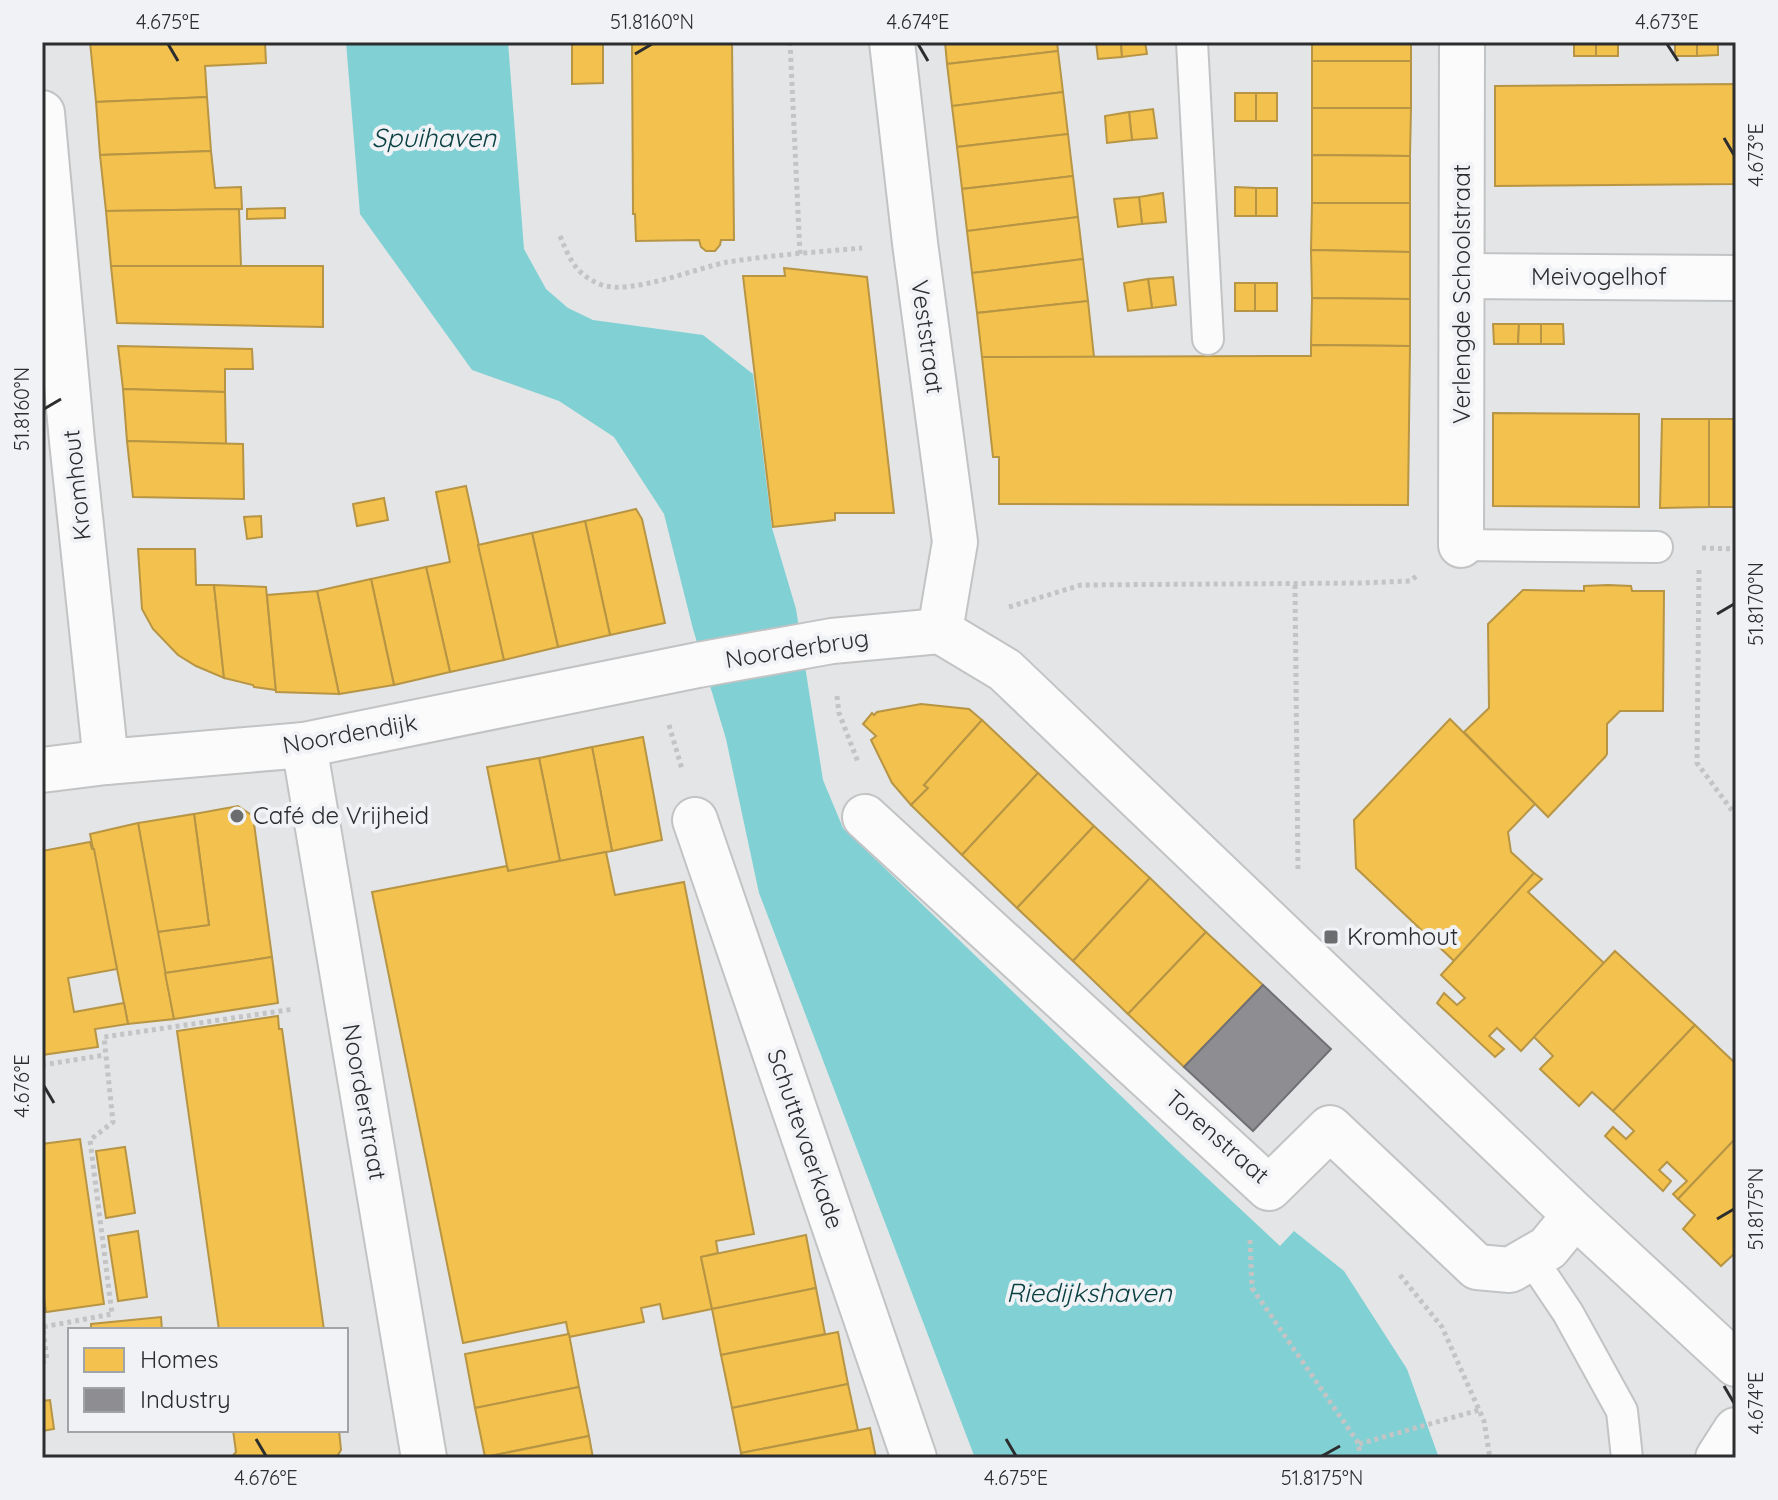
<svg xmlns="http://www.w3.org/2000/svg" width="1778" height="1500" viewBox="0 0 1778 1500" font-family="Quicksand,sans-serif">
  <rect width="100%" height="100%" fill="#e4e5e6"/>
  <path fill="#81d1d4" d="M346,42H508L524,249L546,289L568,308L593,320L703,335L753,374L772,528L796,609L823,780L843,828L1176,1149L1280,1246L1294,1231L1344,1271L1407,1369L1439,1458H975L759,893L726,739L693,629L664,514L614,437L559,401L472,370L360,214Z"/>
  <g fill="#f2c14e" stroke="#b79544" stroke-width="2">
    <path d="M90,42H265L266,63L205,66L207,97L96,102Z"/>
    <path d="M572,42H603V83L572,84Z"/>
    <path d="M632,42H732L734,240H721L720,245L715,251H706L701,247L699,240L636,241L635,214H633Z"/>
    <path d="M945,42H1057L1058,51L947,64Z"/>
    <path d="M1096,42H1121L1122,57L1098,59Z"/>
    <path d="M1121,42H1145L1147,54L1122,57Z"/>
    <rect x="1312" y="42" width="99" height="19"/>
    <rect x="1574" y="42" width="22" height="14"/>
    <rect x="1596" y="42" width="22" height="14"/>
    <rect x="1675" y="42" width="22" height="14"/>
    <path d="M1697,42H1718V55L1697,56Z"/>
    <path d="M1058,51L1063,92L952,106L947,64Z"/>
    <rect x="1312" y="61" width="99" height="47"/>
    <path d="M1736,84V184L1495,186V86Z"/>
    <path d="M1063,92L1068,134L957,147L952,106Z"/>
    <rect x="1235" y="93" width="21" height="28"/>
    <rect x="1256" y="93" width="21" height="28"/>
    <path d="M207,97L211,151L100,155L96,102Z"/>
    <path d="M1312,108H1411L1410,156L1312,155Z"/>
    <path d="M1153,109L1157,138L1132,140L1129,112Z"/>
    <path d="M1129,112L1132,140L1107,143L1105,116Z"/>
    <path d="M1068,134L1073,176L962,189L957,147Z"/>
    <path d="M211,151L215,188L241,187L242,209L106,211L100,155Z"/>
    <path d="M1312,155L1410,156V203H1312Z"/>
    <path d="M1073,176L1078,217L967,231L962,189Z"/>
    <path d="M1235,187L1256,188V216H1235Z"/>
    <rect x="1256" y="188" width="21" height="28"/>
    <path d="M1163,193L1166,222L1142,224L1139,197Z"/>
    <path d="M1139,197L1142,224L1118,227L1114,199Z"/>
    <path d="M1312,203H1410V252L1311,250Z"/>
    <path d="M285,208V218L247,219V209Z"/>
    <path d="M239,209L241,266H111L106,211Z"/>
    <path d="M1078,217L1083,259L972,273L967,231Z"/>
    <path d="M1311,250L1410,252V299L1312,298Z"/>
    <path d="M1083,259L1088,301L977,313L972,273Z"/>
    <path d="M111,266H323V327L117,323Z"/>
    <path d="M784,268L867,277L894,513H835V520L773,527L743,276H785Z"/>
    <path d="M1173,277L1176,305L1152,308L1148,279Z"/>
    <path d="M1148,279L1152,308L1128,311L1124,283Z"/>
    <rect x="1235" y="283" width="20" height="28"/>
    <rect x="1255" y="283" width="22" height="28"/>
    <path d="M1312,298L1410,299V346L1311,345Z"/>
    <path d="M1088,301L1094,357H982L977,313Z"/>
    <path d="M1493,324H1519L1518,344H1494Z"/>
    <path d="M1519,324H1541V344H1518Z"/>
    <path d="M1541,324H1563L1564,344H1541Z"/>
    <path d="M1311,345L1410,346L1408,505L999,504V457H993L982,357L1311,356Z"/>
    <path d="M118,346L252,349L253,369H225V392L123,389Z"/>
    <path d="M123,389L225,392L226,444L127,441Z"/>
    <path d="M1493,413L1639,414V507L1493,506Z"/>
    <path d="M1662,419H1709V507L1660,508Z"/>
    <rect x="1709" y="419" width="27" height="88"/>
    <path d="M127,441L243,444L244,499L133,497Z"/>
    <path d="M466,486L504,660L450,672L426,567L450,562L436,492Z"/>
    <path d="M384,498L388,520L357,526L353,504Z"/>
    <path d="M636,509L642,519L665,623L610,635L585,521Z"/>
    <path d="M261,516L262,537L247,539L244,517Z"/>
    <path d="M585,521L610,635L558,647L532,533Z"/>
    <path d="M532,533L558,647L504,660L478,545Z"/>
    <path d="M138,549H195L196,585H214L224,678L196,666L178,655L153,629L142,609Z"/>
    <path d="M426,567L450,672L394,685L371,579Z"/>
    <path d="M371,579L394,685L339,694L317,591Z"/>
    <path d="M214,585L266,587L276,690L254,687L253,685L224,678Z"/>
    <path d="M1608,585L1631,586L1632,591H1664L1663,711H1620L1607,724V754L1605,757L1548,817L1464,732L1489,708L1488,624L1523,590L1584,591V586Z"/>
    <path d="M317,591L339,694L276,692L267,595Z"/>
    <path d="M921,704L969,709L982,720L924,785L928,788L911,805L892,783L871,740L876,736L863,724L872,713L874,715L877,712Z"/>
    <path d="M1450,719L1535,804L1508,832L1511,852L1534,873L1454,961L1356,868L1354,820Z"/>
    <path d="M982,720L1038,773L962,855L911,805L928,788L924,785Z"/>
    <path d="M643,737L662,840L612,851L592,747Z"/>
    <path d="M592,747L612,851L560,861L539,758Z"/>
    <path d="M539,758L560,861L508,871L487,767Z"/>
    <path d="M1038,773L1094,826L1017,908L962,855Z"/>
    <path d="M238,806L253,816L272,957L165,973L157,932L209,925L194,814Z"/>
    <path d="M194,814L209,925L157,932L138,823Z"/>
    <path d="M138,823L174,1019L128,1024L90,834Z"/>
    <path d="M1094,826L1150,878L1073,961L1017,908Z"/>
    <path d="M90,842L92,849H94L117,969L68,978L74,1012L124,1003L128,1024L95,1029L98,1047L42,1055V851Z"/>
    <path d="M606,852L615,895L684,882L754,1234L716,1241L718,1253L701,1257L712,1309L663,1319L660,1304L641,1308L644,1322L569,1337L566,1322L463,1343L372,892L507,866L508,871Z"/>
    <path d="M1534,873L1542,879L1528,892L1604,963L1521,1051L1497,1028L1489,1036L1504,1049L1495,1057L1437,1003L1444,993L1457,1005L1465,998L1441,975Z"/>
    <path d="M1150,878L1206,932L1128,1014L1073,961Z"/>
    <path d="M1206,932L1263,985L1184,1067L1128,1014Z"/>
    <path d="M1615,951L1695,1025L1613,1111L1592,1092L1579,1106L1540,1069L1553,1056L1534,1037Z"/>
    <path d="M272,957L278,1003L174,1019L165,973Z"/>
    <path d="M278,1016L279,1029H282L324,1330H219L177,1031Z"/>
    <path d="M1695,1025L1736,1064V1138L1678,1199L1673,1194L1687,1181L1667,1162L1659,1170L1671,1181L1663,1191L1605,1136L1613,1127L1626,1139L1634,1131L1613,1111Z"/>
    <path d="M1736,1138V1252L1721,1266L1683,1229L1695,1215L1678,1199Z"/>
    <path d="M80,1139L104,1304L46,1312L42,1284V1144Z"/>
    <path d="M125,1147L135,1213L106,1218L96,1151Z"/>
    <path d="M138,1231L147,1297L118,1301L108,1236Z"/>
    <path d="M806,1235L816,1288L712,1309L701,1257Z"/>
    <path d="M816,1288L825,1334L721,1355L712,1309Z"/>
    <path d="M161,1317L162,1330H91V1324Z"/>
    <path d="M838,1332L848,1384L732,1408L721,1355Z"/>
    <path d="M569,1334L579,1387L475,1408L465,1354Z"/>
    <path d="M848,1384L858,1430L741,1453L732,1408Z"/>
    <path d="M579,1387L589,1436L485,1457L475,1408Z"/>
    <path d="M50,1400L54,1429L42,1431V1401Z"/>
    <path d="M870,1428L876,1458H742L741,1453Z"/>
    <path d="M233,1430H339L341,1450L336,1458H231L236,1452Z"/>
    <path d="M589,1436L593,1458H485V1457Z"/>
  </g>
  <path fill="#8d8d92" stroke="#707074" stroke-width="2" d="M1263,985L1331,1049L1253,1131L1184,1067Z"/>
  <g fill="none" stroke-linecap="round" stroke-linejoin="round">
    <g stroke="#c2c3c4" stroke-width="34">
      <g id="lane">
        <path d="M1192,42L1208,339"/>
        <path d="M1461,545L1657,547"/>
        <path d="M1531,1258L1568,1313L1622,1411L1627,1458"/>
      </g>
    </g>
    <g stroke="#c2c3c4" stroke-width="48">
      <g id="street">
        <path d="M892,42L915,243L955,542L940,631"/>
        <path d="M42,113L72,441L106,762"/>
        <path d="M1462,276L1736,278"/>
        <path d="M1461,545L1462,42"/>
        <path d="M304,745L424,1458"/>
        <path d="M865,817L1269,1188L1330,1128L1477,1267L1510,1270L1548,1248L1575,1215"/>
        <path d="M695,820L914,1458"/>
        <path d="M1718,1458L1736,1430"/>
      </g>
    </g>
    <g stroke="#c2c3c4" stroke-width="48">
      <path id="secondary" d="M42,770L106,762L304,745L698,665L832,641L940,631L1005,670L1575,1215L1736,1364"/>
    </g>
    <g stroke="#c4c4c5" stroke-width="5" stroke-dasharray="4 4" stroke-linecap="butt">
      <path d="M790,42L800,254"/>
      <path d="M560,236C570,260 576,275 602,285C631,295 696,268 728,262C772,255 818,252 862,248"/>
      <path d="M1702,548L1736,549"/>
      <path d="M1699,570L1697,763L1736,816"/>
      <path d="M1295,585L1298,871"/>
      <path d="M1009,607L1081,585L1361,583L1410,581L1418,575"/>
      <path d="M837,696L839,713L858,762"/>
      <path d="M669,725L682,769"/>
      <path d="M42,1065L105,1055"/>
      <path d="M1250,1240L1252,1288L1359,1444V1458"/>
      <path d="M1400,1275L1442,1327L1484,1421L1490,1458"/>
      <path d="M42,1362L47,1361L43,1327L112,1314L90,1140L113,1122L104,1037L294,1009"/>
      <path d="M1359,1444L1479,1410"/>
    </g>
    <use href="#lane" stroke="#fbfbfb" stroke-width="30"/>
    <use href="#street" stroke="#fbfbfb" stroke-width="44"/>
    <use href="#secondary" stroke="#fbfbfb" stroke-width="44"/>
  </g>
  <path fill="none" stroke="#2c2d2e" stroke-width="3" d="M168,44L178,61M918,44L928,61M1667,44L1678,61M635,54L652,44M1724,138L1734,155M44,409L61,399M1717,614L1734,604M44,1086L54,1103M1717,1219L1734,1209M1724,1386L1734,1403M256,1439L266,1456M1006,1439L1016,1456M1322,1456L1340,1446"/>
  <g fill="#6c6d6e" stroke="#f0f2f5" stroke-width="3">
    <circle cx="237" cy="816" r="8"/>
    <rect x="1323" y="929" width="16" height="16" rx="4"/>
  </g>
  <g text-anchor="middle" stroke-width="8" stroke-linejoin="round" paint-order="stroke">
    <g font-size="24" fill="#2c2d2e" stroke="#f0f2f5">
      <text x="1599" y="285">Meivogelhof</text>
      <text transform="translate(1462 294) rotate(-90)" y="8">Verlengde Schoolstraat</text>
      <text transform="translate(927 337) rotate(82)" y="8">Veststraat</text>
      <text transform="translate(77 485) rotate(-96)" y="8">Kromhout</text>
      <text transform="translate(797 649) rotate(-9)" y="8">Noorderbrug</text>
      <text transform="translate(350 734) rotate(-10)" y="8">Noordendijk</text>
      <text transform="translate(364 1102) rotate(80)" y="8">Noorderstraat</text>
      <text transform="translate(1217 1137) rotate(41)" y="8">Torenstraat</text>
      <text transform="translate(805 1139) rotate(71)" y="8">Schuttevaerkade</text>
    </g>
    <g font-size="24" fill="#2c2d2e" stroke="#f0f2f5" text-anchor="start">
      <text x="253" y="824">Café de Vrijheid</text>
      <text x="1347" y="945">Kromhout</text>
    </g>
    <g font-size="26" font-style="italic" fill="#0b4143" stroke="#f0f2f5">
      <text x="434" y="147">Spuihaven</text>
      <text x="1089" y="1302">Riedijkshaven</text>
    </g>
  </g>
  <rect width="1778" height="1500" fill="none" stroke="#f0f2f5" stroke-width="88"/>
  <rect x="68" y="1328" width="280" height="104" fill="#f0f2f5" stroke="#a2a3a5" stroke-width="2"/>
  <rect x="84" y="1348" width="40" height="24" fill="#f2c14e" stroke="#a2a3a5" stroke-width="2"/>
  <text x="140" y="1368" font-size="24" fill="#2c2d2e">Homes</text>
  <rect x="84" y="1388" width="40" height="24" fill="#8d8d92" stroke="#a2a3a5" stroke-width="2"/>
  <text x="140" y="1408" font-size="24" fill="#2c2d2e">Industry</text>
  <rect x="44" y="44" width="1690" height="1412" fill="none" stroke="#2c2d2e" stroke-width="3"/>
  <g font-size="20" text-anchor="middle" fill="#2c2d2e">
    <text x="168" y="29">4.675°E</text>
    <text x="652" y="29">51.8160°N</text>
    <text x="918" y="29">4.674°E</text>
    <text x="1667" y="29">4.673°E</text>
    <text transform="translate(1756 155) rotate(-90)" y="7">4.673°E</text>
    <text transform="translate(22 409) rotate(-90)" y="7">51.8160°N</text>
    <text transform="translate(1756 604) rotate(-90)" y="7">51.8170°N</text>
    <text transform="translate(22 1086) rotate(-90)" y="7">4.676°E</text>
    <text transform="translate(1756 1209) rotate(-90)" y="7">51.8175°N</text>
    <text transform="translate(1756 1403) rotate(-90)" y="7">4.674°E</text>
    <text x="266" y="1485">4.676°E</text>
    <text x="1016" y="1485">4.675°E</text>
    <text x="1322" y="1485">51.8175°N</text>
  </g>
</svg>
